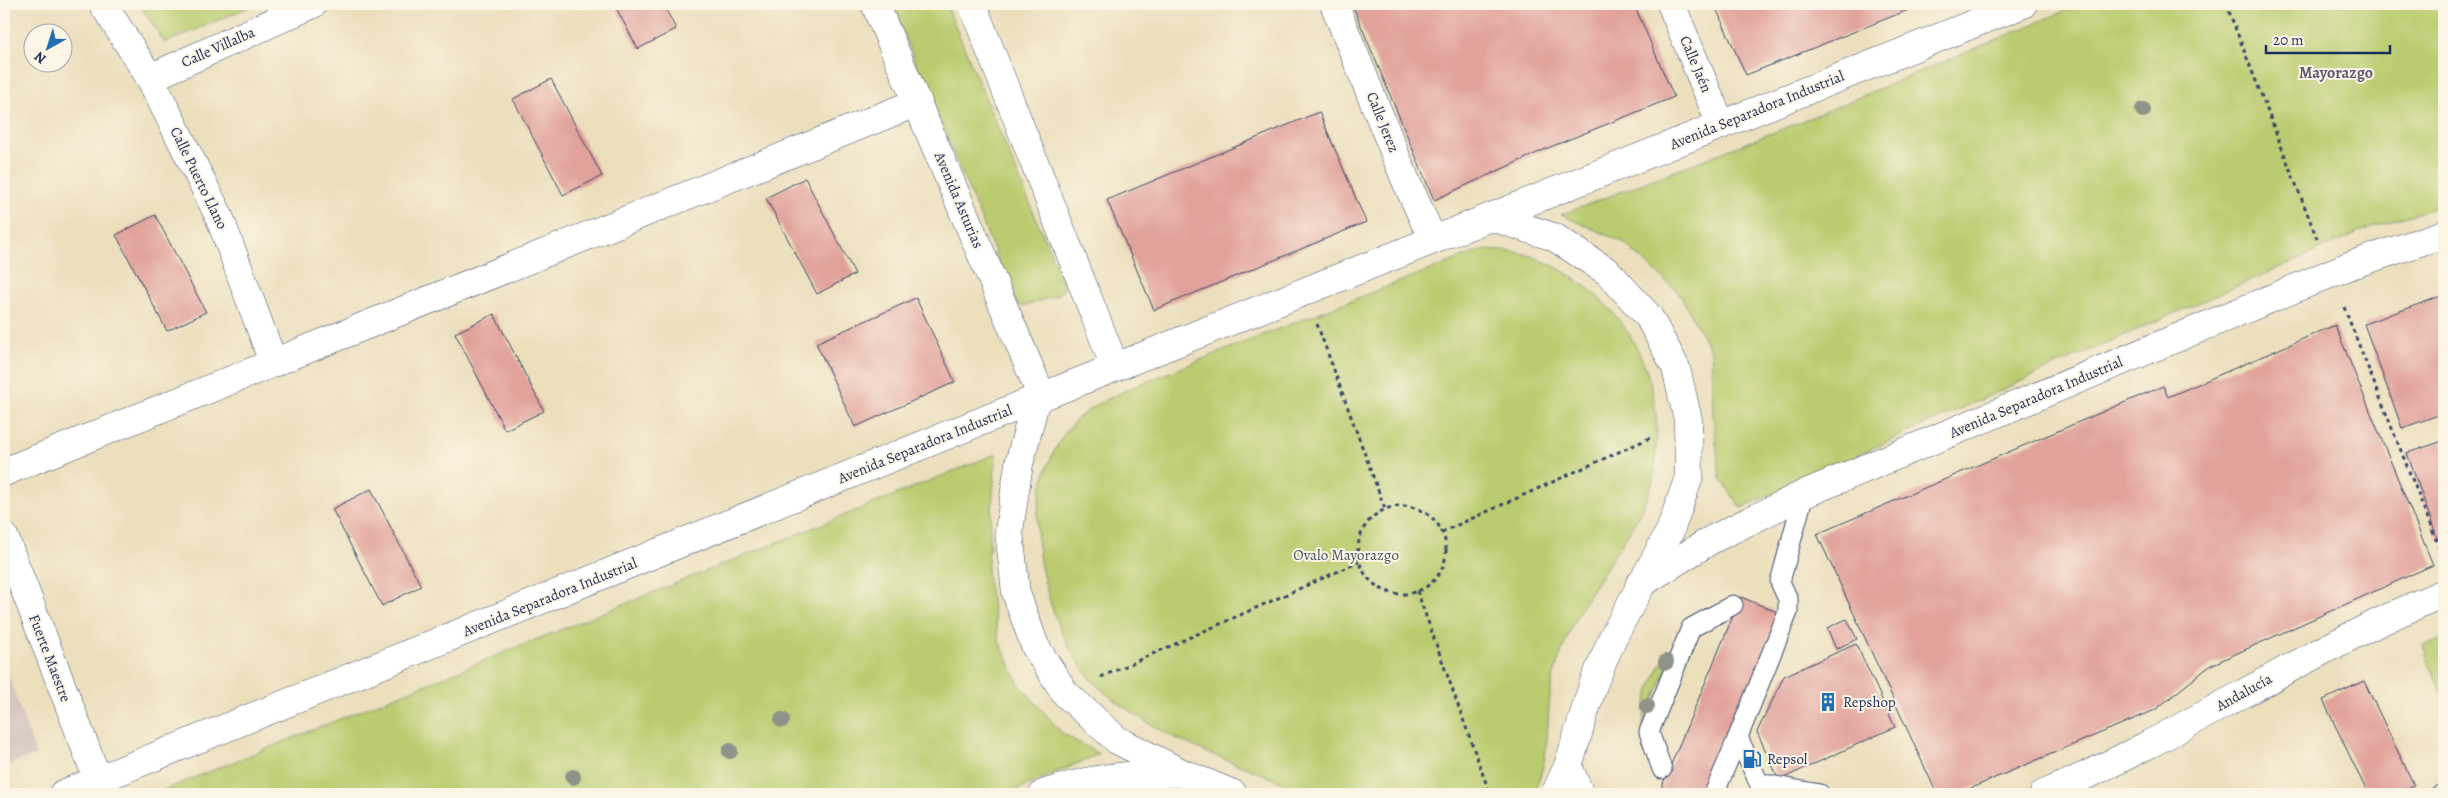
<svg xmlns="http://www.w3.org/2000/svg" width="2448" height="798" viewBox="0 0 2448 798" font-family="Alegreya,serif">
  <rect width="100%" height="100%" fill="#fcf5e5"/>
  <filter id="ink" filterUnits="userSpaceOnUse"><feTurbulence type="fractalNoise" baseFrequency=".02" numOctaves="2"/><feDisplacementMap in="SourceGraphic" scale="10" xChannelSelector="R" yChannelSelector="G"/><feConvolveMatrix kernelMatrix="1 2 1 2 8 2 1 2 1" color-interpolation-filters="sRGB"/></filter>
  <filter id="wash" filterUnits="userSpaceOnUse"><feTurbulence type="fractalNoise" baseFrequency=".0096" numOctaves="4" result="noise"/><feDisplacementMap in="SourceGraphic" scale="20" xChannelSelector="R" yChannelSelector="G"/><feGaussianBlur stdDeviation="1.12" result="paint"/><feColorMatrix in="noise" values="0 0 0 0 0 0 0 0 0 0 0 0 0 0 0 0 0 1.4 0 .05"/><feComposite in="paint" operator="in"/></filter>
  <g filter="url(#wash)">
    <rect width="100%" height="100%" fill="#ebdfbc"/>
    <path fill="#cfc0bb" d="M4,663L36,755L4,766Z"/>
    <g fill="#bbcc6f" stroke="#6b7e66">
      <path d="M139,4H256L165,43Z"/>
      <path d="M891,4H946L1059,273L1064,288L1060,294L1022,307L1016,302Z"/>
      <path d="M2081,4H2444V205L2372,227L2084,353L1741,508L1720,478L1713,417L1711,351L1679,293L1623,242L1561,215L1800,122Z"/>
      <path d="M1482,250C1497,251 1517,250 1531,256C1613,287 1664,362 1656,450C1655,461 1655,474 1652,484C1632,542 1586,586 1565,643C1560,656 1555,670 1552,683C1547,709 1549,736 1544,762C1542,773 1537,784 1534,794H1304C1273,776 1239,766 1206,752C1166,735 1127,712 1095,684C1089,678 1085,671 1080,664C1058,632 1051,608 1042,571C1031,521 1038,464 1072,424C1095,398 1160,377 1193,363C1289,324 1385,287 1482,250Z"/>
      <path d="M996,454L987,575L999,641L1019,684L1062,733L1099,754L1007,794H154Z"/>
      <path d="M2444,637V700L2423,646Z"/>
      <path d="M1678,642L1643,727C1644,697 1657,663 1678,642Z"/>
    </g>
    <g id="blocks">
      <g fill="#e1a29b">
        <path d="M614,4H663L676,29L638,49Z"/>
        <path d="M1352,4H1634L1674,97L1548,148L1434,200Z"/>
        <path d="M1714,4H1923L1746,75Z"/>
        <path d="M551,79L602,176L563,195L513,99Z"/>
        <path d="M1319,112L1366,222L1154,310L1107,200Z"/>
        <path d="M805,178L855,274L817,294L766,198Z"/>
        <path d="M155,215L206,312L167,331L116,235Z"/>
        <path d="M2444,295V413L2402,428L2364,324Z"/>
        <path d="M916,298L955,382L855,427L816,343Z"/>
        <path d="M494,314L544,411L505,430L455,333Z"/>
        <path d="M2335,325L2433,565L2211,665L2155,710L1957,794H1937L1817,534L2163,386L2168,397Z"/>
        <path d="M2443,441L2444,538L2438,540L2407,453Z"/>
        <path d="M371,489L421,586L382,606L332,509Z"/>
        <path d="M1741,597L1784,615L1709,794H1668L1660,791Z"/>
        <path d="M1847,619L1857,639L1836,649L1827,628Z"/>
        <path d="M1856,644L1895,727L1779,780L1757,732L1784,676Z"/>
        <path d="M2364,681L2414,785L2393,794H2368L2323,700Z"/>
        <path d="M2444,782V794H2420Z"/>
      </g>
    </g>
  </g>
  <g filter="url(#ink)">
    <use href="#blocks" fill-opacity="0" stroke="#3a496c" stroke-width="1"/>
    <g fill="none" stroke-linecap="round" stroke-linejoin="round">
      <g stroke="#3a496c" stroke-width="21">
        <g id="lane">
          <path d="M1804,494L1780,582L1788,599V612L1738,737L1759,783L1820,794"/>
          <path d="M1662,769L1649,732L1691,628L1733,605"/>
          <path d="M1714,794L1738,737"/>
        </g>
      </g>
      <g stroke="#3a496c" stroke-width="29">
        <g id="street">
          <path d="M103,4L150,78L219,216L273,362"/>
          <path d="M1334,4L1406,181L1433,240"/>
          <path d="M1671,4L1721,125"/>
          <path d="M150,78L313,4"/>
          <path d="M4,472L918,102"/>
          <path d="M4,536L98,780"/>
          <path d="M1568,766L1580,794"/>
          <path d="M2044,794C2182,736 2306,650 2444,593"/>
        </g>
      </g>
      <g stroke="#3a496c" stroke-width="29">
        <g id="secondary">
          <path d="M875,4L1042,397"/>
          <path d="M972,4L1115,367"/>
          <path d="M1491,217L1554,237L1608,272L1649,317L1676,368L1688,420L1689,477L1670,531L1613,637L1593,685L1568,766L1555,794"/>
          <path d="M1639,585L1711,540L1804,494L2351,265L2444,234"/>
          <path d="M63,794L1036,399"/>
          <path d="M1043,794C1092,777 1128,775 1179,773"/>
          <path d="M1233,794L1182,773L1117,740L1065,693L1035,646L1016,593L1009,531L1019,464L1036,399L2023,4"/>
        </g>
      </g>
      <g stroke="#3a496c" stroke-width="3" stroke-dasharray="4 4" stroke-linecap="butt">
        <path d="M2226,4L2318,241"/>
        <path d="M2344,307L2443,557"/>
        <path d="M1317,324L1385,509"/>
        <circle cx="1402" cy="550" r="44"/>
        <path d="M1442,532L1652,437"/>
        <path d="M1417,591L1490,794"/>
        <path d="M1101,677L1359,562"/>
      </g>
      <use href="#lane" stroke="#fff" stroke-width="19"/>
      <use href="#street" stroke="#fff" stroke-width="28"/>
      <use href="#secondary" stroke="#fff" stroke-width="28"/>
    </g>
    <g fill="#8f948a">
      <circle cx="2143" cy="110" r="8"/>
      <circle cx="1666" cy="662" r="8"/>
      <circle cx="1647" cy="706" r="8"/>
      <circle cx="782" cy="720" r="8"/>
      <circle cx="730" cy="751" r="8"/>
      <circle cx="573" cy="777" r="8"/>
    </g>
  </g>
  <defs>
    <g id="building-bare" transform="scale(1.5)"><path d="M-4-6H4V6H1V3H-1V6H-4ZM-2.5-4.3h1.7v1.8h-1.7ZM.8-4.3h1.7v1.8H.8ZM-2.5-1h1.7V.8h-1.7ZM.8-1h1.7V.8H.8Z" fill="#1f6fb2" stroke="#fcf5e5" stroke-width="2.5" paint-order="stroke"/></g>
    <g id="fuel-bare" transform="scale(1.5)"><path d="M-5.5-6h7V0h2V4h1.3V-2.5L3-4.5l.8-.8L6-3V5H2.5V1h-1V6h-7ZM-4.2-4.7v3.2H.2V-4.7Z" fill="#1f6fb2" stroke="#fcf5e5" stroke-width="2.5" paint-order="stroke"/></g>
  </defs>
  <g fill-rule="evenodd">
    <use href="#building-bare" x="1828" y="702"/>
    <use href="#fuel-bare" x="1752" y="759"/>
  </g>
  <g text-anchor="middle" stroke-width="4" stroke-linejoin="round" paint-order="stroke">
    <g font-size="15" fill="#1b2f5e" stroke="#fcf5e5">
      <text transform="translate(218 47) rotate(-24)" y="5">Calle Villalba</text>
      <text transform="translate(1696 64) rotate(67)" y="5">Calle Jaén</text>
      <text transform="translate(1757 110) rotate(-22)" y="5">Avenida Separadora Industrial</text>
      <text transform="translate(1383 122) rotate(68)" y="5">Calle Jerez</text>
      <text transform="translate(199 178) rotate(64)" y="5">Calle Puerto Llano</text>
      <text transform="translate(959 200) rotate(67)" y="5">Avenida Asturias</text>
      <text transform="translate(2036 397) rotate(-23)" y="5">Avenida Separadora Industrial</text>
      <text transform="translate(925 444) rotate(-22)" y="5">Avenida Separadora Industrial</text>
      <text transform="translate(550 597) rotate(-22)" y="5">Avenida Separadora Industrial</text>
      <text transform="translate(50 658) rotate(69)" y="5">Fuerte Maestre</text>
      <text transform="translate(2244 692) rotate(-29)" y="5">Andalucía</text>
    </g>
    <g font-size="15" fill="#435662" stroke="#fcf5e5">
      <text x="1346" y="560">Ovalo Mayorazgo</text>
    </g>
    <g font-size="15" fill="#1b2f5e" stroke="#fcf5e5" text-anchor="start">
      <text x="1843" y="707">Repshop</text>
      <text x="1767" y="764">Repsol</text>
    </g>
    <g font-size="16" font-weight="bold" fill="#605773" stroke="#fcf5e5">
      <text x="2336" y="78">Mayorazgo</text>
    </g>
  </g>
  <rect width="2448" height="798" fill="none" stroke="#fcf5e5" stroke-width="20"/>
  <g transform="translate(48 48) rotate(219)"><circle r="24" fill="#fcf5e5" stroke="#a2a6af"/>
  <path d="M0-4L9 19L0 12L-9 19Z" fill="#1f6fb2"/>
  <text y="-8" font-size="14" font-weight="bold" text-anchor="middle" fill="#1b2f5e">N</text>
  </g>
  <path d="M2266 45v8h124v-8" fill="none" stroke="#1b2f5e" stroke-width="2.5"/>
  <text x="2273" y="45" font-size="15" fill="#1b2f5e" stroke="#fcf5e5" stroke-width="4" paint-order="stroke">20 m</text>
</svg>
